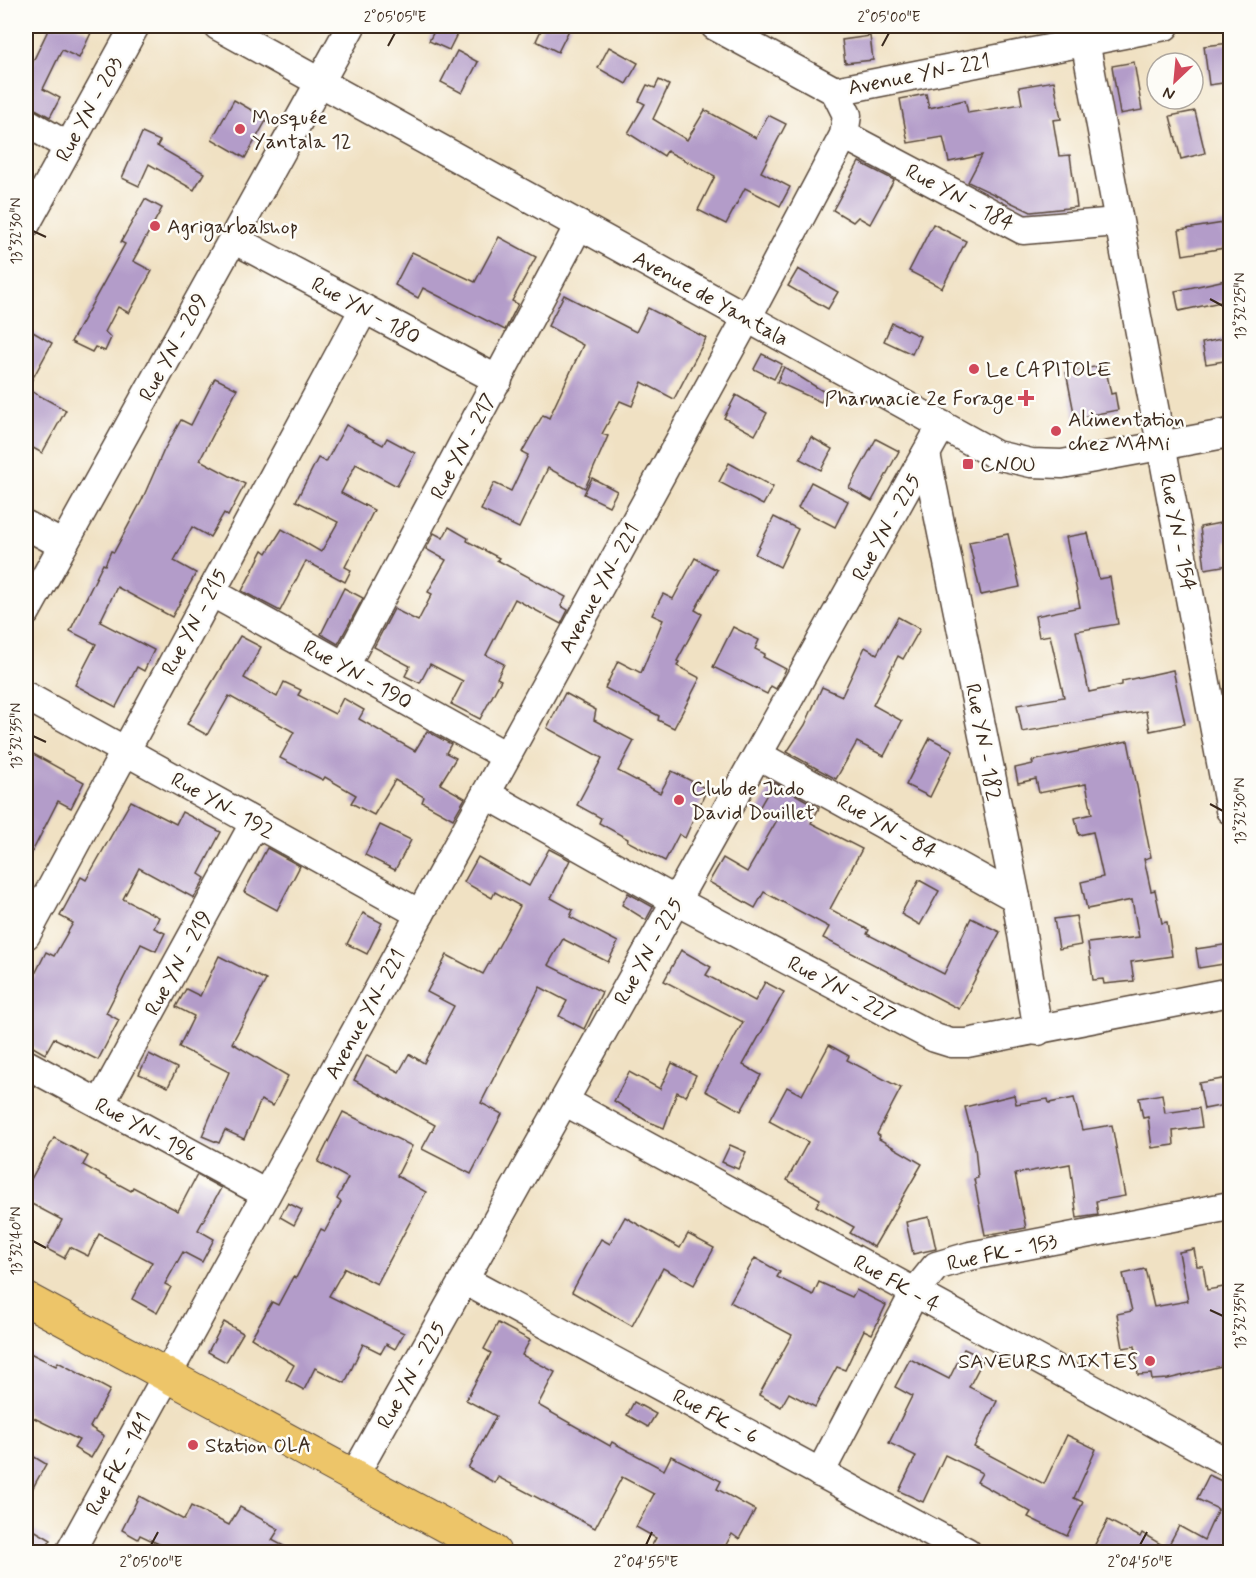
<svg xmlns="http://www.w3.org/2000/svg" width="1256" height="1578" viewBox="0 0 1256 1578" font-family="Mynerve,sans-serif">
  <rect width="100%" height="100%" fill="#fdfcf7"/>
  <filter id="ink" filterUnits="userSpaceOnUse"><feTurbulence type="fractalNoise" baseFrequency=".0167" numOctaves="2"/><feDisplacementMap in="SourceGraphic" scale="12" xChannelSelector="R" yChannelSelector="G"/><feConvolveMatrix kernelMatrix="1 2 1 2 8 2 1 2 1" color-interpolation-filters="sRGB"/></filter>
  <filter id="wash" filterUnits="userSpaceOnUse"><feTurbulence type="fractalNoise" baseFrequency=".008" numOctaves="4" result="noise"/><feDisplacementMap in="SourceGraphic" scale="24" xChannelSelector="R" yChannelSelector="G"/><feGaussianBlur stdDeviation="1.35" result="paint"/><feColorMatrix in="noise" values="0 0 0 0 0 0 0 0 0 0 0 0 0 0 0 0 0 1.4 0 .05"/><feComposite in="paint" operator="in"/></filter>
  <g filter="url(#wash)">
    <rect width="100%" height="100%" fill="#f0e1c3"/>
    <g id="blocks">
      <g fill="#b39cc9">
        <path d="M50,26H75L91,33L79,58L62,50L43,89L60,98L50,117L26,104V76Z"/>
        <path d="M437,26H461L449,50L429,41Z"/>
        <path d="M543,26H571L558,52L536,41Z"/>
        <path d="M870,36L873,60L845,63L842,40Z"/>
        <path d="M1230,43V82L1209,85L1204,46Z"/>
        <path d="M609,47L638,63L626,84L598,68Z"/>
        <path d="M457,51L478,62L462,93L441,82Z"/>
        <path d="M1134,62L1142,110L1120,114L1112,66Z"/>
        <path d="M659,80L669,85L653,119L687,140L705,110L756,138L768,115L786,124L761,172L790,187L780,206L745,188L726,224L698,210L715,176L667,151L664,156L628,133L645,104L639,101L647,85L655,88Z"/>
        <path d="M1054,81L1061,119L1053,120L1059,156L1070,155L1077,207L1031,212L968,182L982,155L949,162L943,137L908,143L900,99L926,94L929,108L965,100L968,113L1022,104L1019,87Z"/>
        <path d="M234,100L267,119L245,158L212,139Z"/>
        <path d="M1195,111L1205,153L1181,159L1170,116Z"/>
        <path d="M142,133L160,141L157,146L204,173L194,190L149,164L139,186L122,178Z"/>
        <path d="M859,162L894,180L870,224L858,217L853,222L833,210Z"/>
        <path d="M145,199L162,208L133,261L152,271L129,313L118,307L105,332L111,338L105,351L95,347L92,352L71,342L125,244L121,242Z"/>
        <path d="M1230,222V247L1183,255L1179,230Z"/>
        <path d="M933,224L966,241L942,288L909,271Z"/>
        <path d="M499,237L536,257L512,301L518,304L505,330L423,288L418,298L395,285L412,252L475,282Z"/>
        <path d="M798,269L838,292L828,309L788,286Z"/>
        <path d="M1230,279V300L1179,311L1175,291Z"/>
        <path d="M564,295L636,332L648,308L706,338L674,399L642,382L632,406L620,401L602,434L608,436L585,488L548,468L519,528L481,510L494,483L511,491L528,455L522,452L543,415L549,418L583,345L548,326Z"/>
        <path d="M892,323L920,336L912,354L884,341Z"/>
        <path d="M26,328L52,343L27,389L66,410L42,453L26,444Z"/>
        <path d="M1230,337V360L1206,364L1202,343Z"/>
        <path d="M762,354L782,364L774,379L754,369Z"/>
        <path d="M1105,365L1111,394L1115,393L1118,410L1075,418L1066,372Z"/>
        <path d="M784,367L826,393L821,402L777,382Z"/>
        <path d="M215,378L237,389L200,460L245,484L228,516L224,513L210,537L192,527L174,561L196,573L172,617L117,587L100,622L154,650L144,671L137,667L116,707L75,685L96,644L70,631L103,564L105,565L111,551L114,552L142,500L164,450L181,420L191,425Z"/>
        <path d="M736,395L767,413L755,435L724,418Z"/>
        <path d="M346,425L383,445L387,438L415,453L397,486L356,464L341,493L374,510L345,567L351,570L345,582L306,561L280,611L242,591L263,550L267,553L282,529L321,552L338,522L296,501L318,458L326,462Z"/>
        <path d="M811,437L832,449L821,470L800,459Z"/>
        <path d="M876,439L899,451L872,501L849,488Z"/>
        <path d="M729,463L773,487L763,505L719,482Z"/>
        <path d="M592,478L617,491L609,506L584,494Z"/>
        <path d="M811,482L848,501L835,527L798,508Z"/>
        <path d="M774,517L798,529L780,567L755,554Z"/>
        <path d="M1230,521V541L1225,542L1229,565L1205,569L1200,527Z"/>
        <path d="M449,527L468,538L467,541L499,558L497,560L566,597L561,606L568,610L561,624L515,599L486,655L504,664L497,678L501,680L480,719L451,704L463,681L430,664L420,683L405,676L410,666L374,647L394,609L418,621L432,594L428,592L446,560L426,549L434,533L443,538Z"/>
        <path d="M1088,533L1099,579L1110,577L1118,624L1076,631L1089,692L1122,685V681L1173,670L1185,724L1150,731L1146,711L1022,732L1017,705L1064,697L1050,635L1039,637L1035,616L1080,607L1066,537Z"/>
        <path d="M1008,534L1020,587L981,595L969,542Z"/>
        <path d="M695,558L717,570L695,610L702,614L677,661L679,662L677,666L700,678L674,728L658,720L659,716L605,688L618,661L641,673L663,620L652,615L663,594L673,599Z"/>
        <path d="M344,588L363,598L338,644L321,634Z"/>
        <path d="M898,617L920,629L903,659L898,656L873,705L902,721L884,756L857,742L836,779L787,752L805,725L822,687L842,696L865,647L877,654Z"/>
        <path d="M733,627L759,640L755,649L765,654L763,657L786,669L776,689L771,686L767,694L713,667Z"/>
        <path d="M240,636L261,647L244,678L277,697L284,682L301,690L298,695L335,714L343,698L364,710L359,719L415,751L427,731L451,744L446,753L456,758L440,784L465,798L453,819L422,802L424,797L395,780L374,815L351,803L356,795L325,777L323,780L280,758L294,732L229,696L207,735L187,724Z"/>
        <path d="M565,693L596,710L594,720L634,741L618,771L660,793L672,771L707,789L685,838L679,834L665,861L627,841L628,839L599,823L601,818L577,805L602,758L547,728Z"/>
        <path d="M930,738L953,750L930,797L906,785Z"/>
        <path d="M1128,741L1151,857L1144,859L1151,891L1155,890L1162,923L1167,922L1172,956L1131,962L1134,981L1104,984L1103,979L1093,980L1088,943L1139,937L1132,900L1087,909L1081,882L1103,877L1093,832L1079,835L1075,818L1092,814L1086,784L1039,793L1036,779L1018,783L1015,768L1033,764L1032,761Z"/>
        <path d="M26,750L84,782L71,808L58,801L26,864Z"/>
        <path d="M774,782L819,808L811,823L862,849L830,909L869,930L867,934L944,974L971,918L1000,932L959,1009L823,938L829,927L764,892L755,908L709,882L723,858L747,872L777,820L758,810Z"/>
        <path d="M131,801L176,824L182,812L221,832L199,874L205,878L194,898L139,868L123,899L159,917L154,928L165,933L156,951L141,944L106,1013L119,1020L98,1060L54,1038L45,1054L26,1043V974L33,978L46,952L54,956L73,923L60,916L81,877L86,880Z"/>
        <path d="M380,825L411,840L395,870L365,855Z"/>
        <path d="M267,848L300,866L277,910L244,892Z"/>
        <path d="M549,849L570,860L551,898L573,910L570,917L618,942L608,962L563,939L548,965L602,992L584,1029L559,1016L567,1001L540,987L481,1103L502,1114L471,1174L422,1149L435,1125L354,1080L367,1055L399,1072L409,1054L424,1063L454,1006L427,992L447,955L483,974L502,940L520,906L495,892L492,898L464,882L478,857L529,886Z"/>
        <path d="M919,880L939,891L920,925L901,914Z"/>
        <path d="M628,893L653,907L646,920L622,905Z"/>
        <path d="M363,913L382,923L367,954L347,944Z"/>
        <path d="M1076,916L1081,945L1059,949L1054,919Z"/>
        <path d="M1230,944V963L1199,968L1196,949Z"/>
        <path d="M681,950L711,967L706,975L755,1001L765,982L784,992L743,1065L761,1075L741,1111L705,1091L743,1022L664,981Z"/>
        <path d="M219,956L266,980L232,1043L288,1076L273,1106L261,1100L244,1139L225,1130L219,1143L202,1136L229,1072L179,1047L194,1016L176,1007L186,989L200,996Z"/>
        <path d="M829,1045L849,1056L847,1060L901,1088L877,1134L880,1136L879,1139L922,1164L874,1247L850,1233L854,1227L816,1206L820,1199L787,1180L808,1142L769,1121L787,1087L802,1095Z"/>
        <path d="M149,1054L177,1068L168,1087L139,1074Z"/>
        <path d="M672,1063L696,1075L686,1096L677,1092L664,1128L647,1121L614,1101L629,1072L660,1089Z"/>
        <path d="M1228,1078L1230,1104L1204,1109L1199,1083Z"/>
        <path d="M1162,1094L1165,1113L1199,1108L1202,1127L1173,1131L1174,1145L1152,1148L1148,1117L1143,1118L1139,1098Z"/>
        <path d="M1014,1095L1016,1104L1048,1099L1049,1103L1074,1098L1082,1130L1112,1125L1125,1196L1096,1201L1098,1215L1077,1218L1070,1164L1015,1174L1026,1228L985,1235L974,1179L978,1178L975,1147L965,1107Z"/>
        <path d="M343,1112L412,1146L397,1176L426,1192L377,1284L345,1268L329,1296L404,1333L395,1349L386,1344L381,1353L363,1344L345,1383L315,1368L304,1390L286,1380L294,1365L251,1338L272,1302L278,1305L293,1277L296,1278L321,1229L325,1231L341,1202L337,1199L348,1178L318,1162Z"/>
        <path d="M54,1138L88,1156L83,1165L131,1191L133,1187L178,1211L197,1175L221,1188L198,1230L214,1239L202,1262L183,1252L165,1284L171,1287L157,1313L132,1299L152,1262L99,1234L88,1256L70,1247L64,1258L47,1249L62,1220L26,1201V1175L31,1179Z"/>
        <path d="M730,1145L746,1152L738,1169L722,1162Z"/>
        <path d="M288,1203L302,1210L294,1225L280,1217Z"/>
        <path d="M625,1217L680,1248L688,1234L714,1248L694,1285L663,1268L632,1326L572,1292L601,1239L610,1244Z"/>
        <path d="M929,1217L936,1249L913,1254L906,1222Z"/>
        <path d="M1194,1249L1197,1266H1203L1207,1290L1230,1286V1364L1168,1379L1152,1380L1151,1374L1138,1375L1135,1346L1123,1348L1117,1314L1132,1311L1123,1274L1145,1269L1154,1307L1188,1301L1179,1252Z"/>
        <path d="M755,1258L780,1272L777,1277L813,1295L819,1282L852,1297L856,1290L886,1305L872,1334L864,1330L845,1370L837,1367L815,1407L789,1393L781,1407L759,1395L792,1335L730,1302Z"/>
        <path d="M224,1322L243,1333L226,1362L208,1352Z"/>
        <path d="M498,1323L530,1340L522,1355L555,1372L538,1405L610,1446L612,1442L664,1470L671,1456L721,1481L717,1489L755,1510L739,1539L732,1534L722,1552H693L682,1546L678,1552H648L656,1538L636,1527L654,1494L622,1477L595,1528L498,1477L495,1483L468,1468L496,1416L466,1400L491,1353L484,1349Z"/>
        <path d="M964,1349L984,1358L969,1387L997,1401L974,1447L1044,1484L1067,1435L1096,1449L1074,1498L1083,1502L1067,1536L1028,1517L1031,1512L977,1482L982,1473L945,1455L923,1502L899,1491L916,1456L889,1443L912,1396L895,1387L910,1359L949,1379Z"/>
        <path d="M26,1351L56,1366L58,1362L110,1390L90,1427L104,1436L91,1458L74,1448L79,1440L26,1414Z"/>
        <path d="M634,1402L656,1414L648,1427L627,1415Z"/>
        <path d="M26,1452L46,1464L26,1500Z"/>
        <path d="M1209,1475L1230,1485V1552H1091L1108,1520L1140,1537L1142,1533L1167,1548L1179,1526L1204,1540L1218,1509L1197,1499Z"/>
        <path d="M139,1496L184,1520L191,1506L229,1525L240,1507L279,1529L272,1540L295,1552H166L168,1548L140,1535L138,1539L122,1530Z"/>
        <path d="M32,1529L51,1540L43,1552H26V1540Z"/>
      </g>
    </g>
  </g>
  <g filter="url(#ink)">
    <use href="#blocks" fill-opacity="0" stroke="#564537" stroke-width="1.5"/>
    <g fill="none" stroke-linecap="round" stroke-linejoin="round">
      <g stroke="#564537" stroke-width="31">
        <g id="minor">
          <path d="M218,26L996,455L1031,463L1062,464L1230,433"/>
          <path d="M715,26L835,91"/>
          <path d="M1085,41L1230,810"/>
          <path d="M835,91L1165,26"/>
          <path d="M26,122L69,147"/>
          <path d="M844,135L1023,230L1117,222"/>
          <path d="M26,224L135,26"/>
          <path d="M233,239L498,380"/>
          <path d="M926,454L1016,898L1038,1031"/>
          <path d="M26,525L63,545"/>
          <path d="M211,592L506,756"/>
          <path d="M26,612L351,26"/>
          <path d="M345,666L579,225"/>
          <path d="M26,696L420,914"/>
          <path d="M758,755L1016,898"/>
          <path d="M486,794L676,901L935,1038L951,1043H967L1230,992"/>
          <path d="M26,935L364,309"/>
          <path d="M26,1064L266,1194"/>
          <path d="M564,1101L1230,1464"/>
          <path d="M100,1104L255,822"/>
          <path d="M464,1280L967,1552"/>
          <path d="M820,1473L915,1292L936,1266L970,1256L1230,1206"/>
          <path d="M354,1476L942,425"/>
          <path d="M70,1552L747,318L844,135L847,115L835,91"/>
        </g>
      </g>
      <g stroke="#564537" stroke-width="35">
        <path id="major" d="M26,1299L494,1552"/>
      </g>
      <use href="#minor" stroke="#fff" stroke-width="28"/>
      <use href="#major" stroke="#edc569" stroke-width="33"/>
    </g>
  </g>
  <path fill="none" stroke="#3b2a1e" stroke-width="2" d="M388,46L395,33M882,46L889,33M33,231L46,237M1210,299L1223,306M33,736L46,742M1210,804L1223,811M33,1241L46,1248M1210,1310L1223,1316M151,1545L158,1532M646,1545L652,1532M1140,1545L1147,1532"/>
  <g fill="#d1495b" stroke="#fdfcf7" stroke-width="2">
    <circle cx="240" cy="129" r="6"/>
    <circle cx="155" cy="226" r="6"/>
    <circle cx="974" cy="369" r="6"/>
    <path d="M1023 389h6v6h6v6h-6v6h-6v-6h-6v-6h6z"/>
    <circle cx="1056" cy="431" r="6"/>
    <rect x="962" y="458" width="12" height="12" rx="3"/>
    <circle cx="679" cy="800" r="6"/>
    <circle cx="1150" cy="1361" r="6"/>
    <circle cx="193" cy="1445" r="6"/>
  </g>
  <g text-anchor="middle" stroke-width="5" stroke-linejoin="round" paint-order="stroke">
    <g font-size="21" fill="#3b2a1e" stroke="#fdfcf7">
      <text transform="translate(919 74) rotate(-11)" y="7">Avenue YN- 221</text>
      <text transform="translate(89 109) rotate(-61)" y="7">Rue YN - 203</text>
      <text transform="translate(960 197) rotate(28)" y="7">Rue YN - 184</text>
      <text transform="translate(711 298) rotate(29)" y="7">Avenue de Yantala</text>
      <text transform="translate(366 310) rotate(28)" y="7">Rue YN - 180</text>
      <text transform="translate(173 347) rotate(-61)" y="7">Rue YN - 209</text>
      <text transform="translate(463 446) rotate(-62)" y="7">Rue YN - 217</text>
      <text transform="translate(886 527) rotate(-61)" y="7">Rue YN - 225</text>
      <text transform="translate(1178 532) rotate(79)" y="7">Rue YN - 154</text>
      <text transform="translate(599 588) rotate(-61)" y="7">Avenue YN- 221</text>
      <text transform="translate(194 622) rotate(-62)" y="7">Rue YN - 215</text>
      <text transform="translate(358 674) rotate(29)" y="7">Rue YN - 190</text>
      <text transform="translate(984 742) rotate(79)" y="7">Rue YN - 182</text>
      <text transform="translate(223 805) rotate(29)" y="7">Rue YN- 192</text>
      <text transform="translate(887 826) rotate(29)" y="7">Rue YN - 84</text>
      <text transform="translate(648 951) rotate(-61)" y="7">Rue YN - 225</text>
      <text transform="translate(178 963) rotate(-61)" y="7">Rue YN - 219</text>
      <text transform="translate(842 989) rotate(28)" y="7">Rue YN - 227</text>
      <text transform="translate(365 1014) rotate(-61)" y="7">Avenue YN- 221</text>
      <text transform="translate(146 1129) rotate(28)" y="7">Rue YN- 196</text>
      <text transform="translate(1002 1252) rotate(-12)" y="7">Rue FK - 153</text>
      <text transform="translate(897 1283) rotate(29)" y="7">Rue FK - 4</text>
      <text transform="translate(411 1375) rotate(-61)" y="7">Rue YN - 225</text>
      <text transform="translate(716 1416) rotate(28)" y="7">Rue FK - 6</text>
      <text transform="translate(118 1464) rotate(-61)" y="7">Rue FK - 141</text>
    </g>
    <g font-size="21" fill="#3b2a1e" stroke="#fdfcf7" text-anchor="start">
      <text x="252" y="124">Mosquée<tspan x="252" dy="24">Yantala 12</tspan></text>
      <text x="167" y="233">Agrigarbalshop</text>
      <text x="986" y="376">Le CAPITOLE</text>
      <text x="1014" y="405" text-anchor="end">Pharmacie 2e Forage</text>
      <text x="1068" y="426">Alimentation<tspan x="1068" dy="24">chez MAMi</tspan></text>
      <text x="980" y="471">CNOU</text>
      <text x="691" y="795">Club de Judo<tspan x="691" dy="24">David Douillet</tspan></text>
      <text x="1138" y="1368" text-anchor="end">SAVEURS MIXTES</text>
      <text x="205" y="1452">Station OLA</text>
    </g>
  </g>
  <rect width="1256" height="1578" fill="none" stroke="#fdfcf7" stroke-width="66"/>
  <g transform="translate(1175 81) rotate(206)"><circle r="28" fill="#fdfcf7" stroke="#afa8a0" stroke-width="1.5"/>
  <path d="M0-4.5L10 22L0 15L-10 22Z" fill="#d1495b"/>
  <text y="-9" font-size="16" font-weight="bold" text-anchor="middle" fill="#3b2a1e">N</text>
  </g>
  <rect x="33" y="33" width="1190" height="1512" fill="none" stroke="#3b2a1e" stroke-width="2"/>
  <g font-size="15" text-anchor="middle" fill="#3b2a1e">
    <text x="395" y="22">2°05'05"E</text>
    <text x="889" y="22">2°05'00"E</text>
    <text transform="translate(16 231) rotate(-90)" y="5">13°32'30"N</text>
    <text transform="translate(1240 306) rotate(-90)" y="5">13°32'25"N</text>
    <text transform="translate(16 736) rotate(-90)" y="5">13°32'35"N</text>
    <text transform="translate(1240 811) rotate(-90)" y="5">13°32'30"N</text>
    <text transform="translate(16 1241) rotate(-90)" y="5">13°32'40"N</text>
    <text transform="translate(1240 1316) rotate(-90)" y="5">13°32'35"N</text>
    <text x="151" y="1567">2°05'00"E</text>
    <text x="646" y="1567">2°04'55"E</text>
    <text x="1140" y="1567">2°04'50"E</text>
  </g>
</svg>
